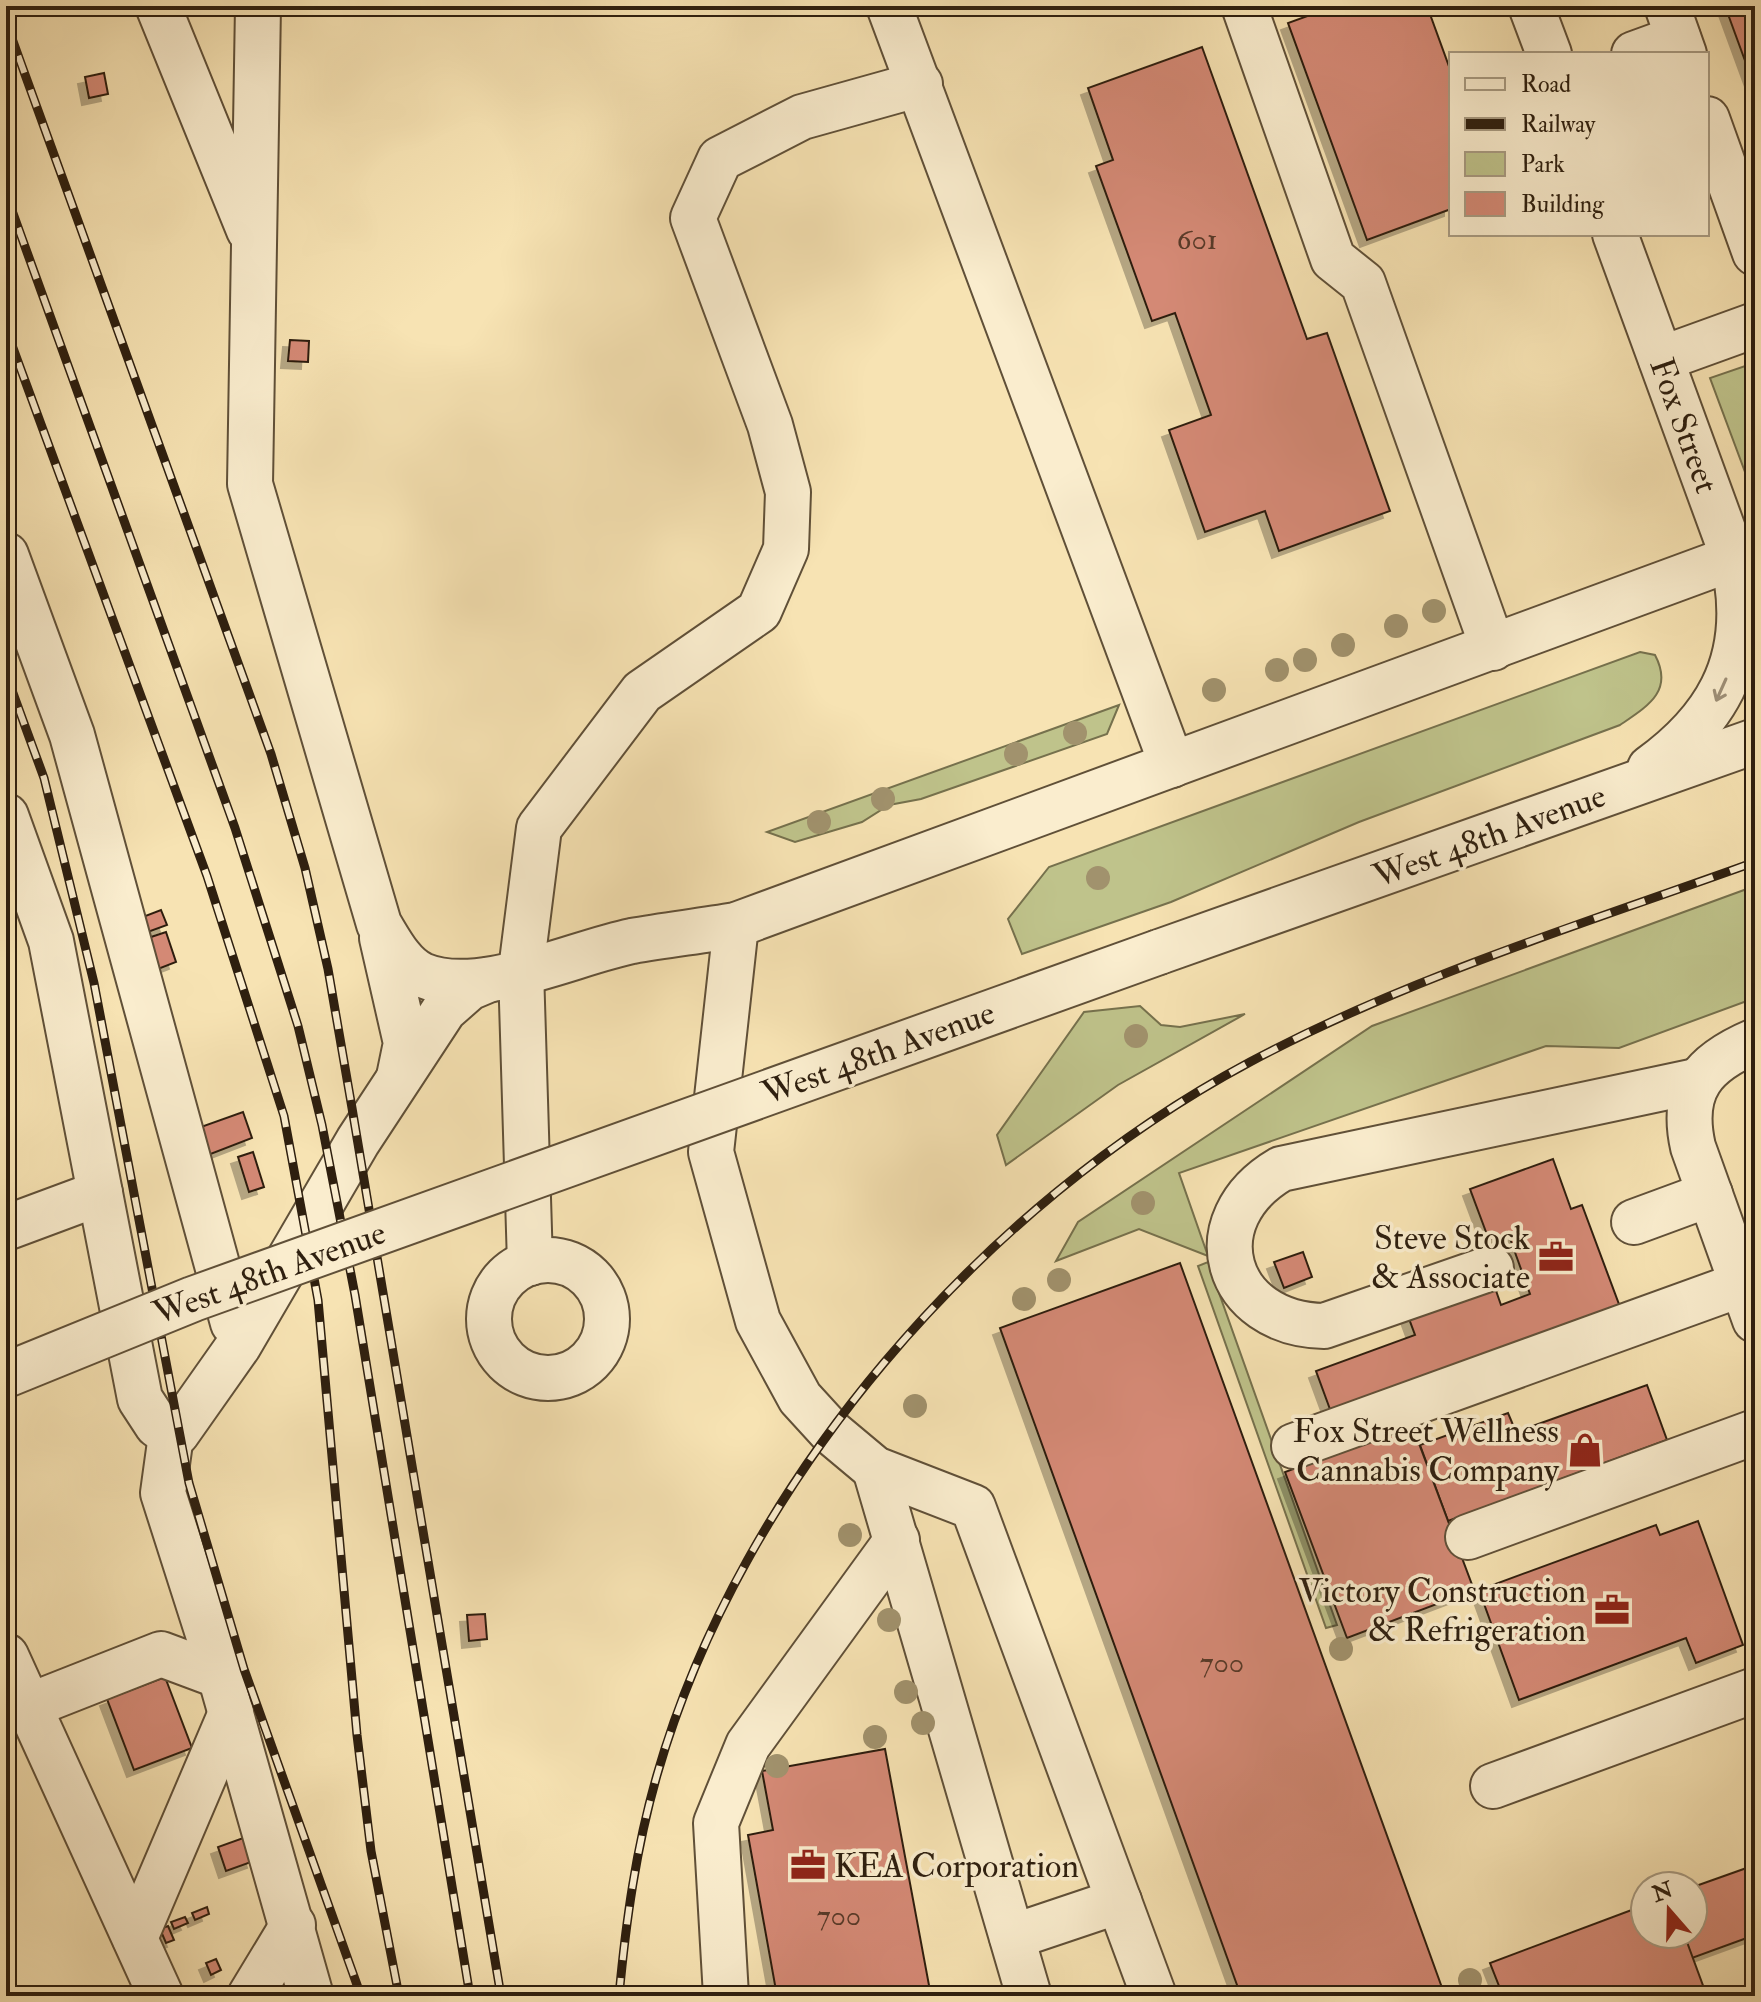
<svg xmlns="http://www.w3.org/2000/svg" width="1761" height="2002" viewBox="0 0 1761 2002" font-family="'IM FELL Double Pica',serif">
  <defs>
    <filter id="shadow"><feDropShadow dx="-7" dy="7" stdDeviation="0" flood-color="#0004"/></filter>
  </defs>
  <rect width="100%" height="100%" fill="#f7e3b3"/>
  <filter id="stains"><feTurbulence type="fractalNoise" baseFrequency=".0025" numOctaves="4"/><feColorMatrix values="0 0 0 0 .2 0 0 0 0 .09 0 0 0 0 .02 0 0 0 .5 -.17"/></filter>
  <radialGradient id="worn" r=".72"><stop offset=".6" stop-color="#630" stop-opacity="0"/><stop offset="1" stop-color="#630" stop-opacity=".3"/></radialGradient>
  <g fill="#bfc38b" stroke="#76714d" stroke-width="2">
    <path d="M1751,364L1755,375V487L1748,480L1710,378Z"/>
    <path d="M1640,652L1655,655C1674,691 1648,706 1620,725L1359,822L1171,902L1022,954L1008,919L1049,867Z"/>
    <path d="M1119,705L1107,734L921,799L889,805L862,822L795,842L767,832Z"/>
    <path d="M1755,886V998L1619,1048L1546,1046L1179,1173L1208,1256L1139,1229L1056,1261L1078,1222L1372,1026Z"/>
    <path d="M1140,1006L1161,1025L1180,1027L1245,1014L1118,1085L1006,1165L997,1135L1084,1012Z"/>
    <path d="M1208,1262L1337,1625L1326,1628L1198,1266Z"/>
  </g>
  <g fill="#d48975" stroke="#2e1f0f" stroke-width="2" filter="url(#shadow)">
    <path d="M1335,6H1427L1451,72V209L1367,240L1288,23Z"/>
    <path d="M1725,6H1755V88Z"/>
    <path d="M1202,47L1307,339L1327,333L1390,511L1279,551L1265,511L1205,532L1169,430L1211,415L1175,313L1152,321L1096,166L1113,160L1088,88Z"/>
    <path d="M104,73L108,94L89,98L85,77Z"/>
    <path d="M290,340L309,341L308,362L288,361Z"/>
    <path d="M161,910L167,925L145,933L140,918Z"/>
    <path d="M166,932L176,962L158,969L148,938Z"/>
    <path d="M243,1112L252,1138L208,1155L198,1128Z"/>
    <path d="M253,1152L264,1187L249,1192L238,1157Z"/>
    <path d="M1553,1159L1571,1209L1582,1205L1620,1307L1331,1412L1316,1371L1415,1335L1408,1316L1494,1285L1501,1305L1530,1294L1508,1233L1489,1240L1470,1189Z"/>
    <path d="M1303,1252L1312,1277L1284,1288L1274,1262Z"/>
    <path d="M1180,1263L1445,1996H1241L1000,1328Z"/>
    <path d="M1647,1385L1667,1440L1448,1521L1420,1445L1508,1413L1516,1432Z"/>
    <path d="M1412,1425L1474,1590L1347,1638L1285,1472Z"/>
    <path d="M1698,1521L1743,1645L1696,1663L1686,1638L1519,1700L1479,1590L1656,1525L1660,1535Z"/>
    <path d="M485,1614L487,1639L469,1641L467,1615Z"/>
    <path d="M165,1677L192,1748L134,1770L107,1699Z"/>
    <path d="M885,1749L931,1996H777L748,1835L773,1830L762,1771Z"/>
    <path d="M246,1837L254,1861L226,1871L218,1847Z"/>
    <path d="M1755,1865V1935L1692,1958L1684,1934H1693V1887Z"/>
    <path d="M1645,1905V1934H1684L1705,1991L1691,1996H1503L1490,1963Z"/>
    <path d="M207,1907L209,1914L195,1920L192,1913Z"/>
    <path d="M185,1917L188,1923L174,1929L171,1922Z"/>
    <path d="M168,1926L174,1940L166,1943L160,1929Z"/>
    <path d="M216,1959L221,1970L211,1975L206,1963Z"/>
  </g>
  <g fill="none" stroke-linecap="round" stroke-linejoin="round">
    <g stroke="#605038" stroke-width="48">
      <g id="minor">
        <path d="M158,6L249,230"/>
        <path d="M258,6L250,484L379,924C390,942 402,966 422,975C479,999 573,953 632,941C666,935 701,931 736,925L1755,550"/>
        <path d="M889,6L1172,765"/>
        <path d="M1244,6L1333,259L1363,283L1493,648"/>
        <path d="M1531,6L1549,54"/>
        <path d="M1667,6L1684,54"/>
        <path d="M1634,54L1678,38"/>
        <path d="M1707,119L1755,253"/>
        <path d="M1615,234L1755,617"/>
        <path d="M1661,359L1755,325"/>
        <path d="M6,555L72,735L233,1323"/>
        <path d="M1650,768C1715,721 1749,664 1737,582"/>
        <path d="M6,816L51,941L140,1399L157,1425L171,1435L177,1433L239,1345L358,1141L444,1010L469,988L488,980"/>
        <path d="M736,925L711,1152L758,1321L800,1398L832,1433L875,1469L973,1507L1154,1996"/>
        <path d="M382,938L406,1043L399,1077"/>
        <path d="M1159,952L1755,741"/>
        <path d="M1755,1041C1703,1063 1680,1089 1693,1147L1755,1320"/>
        <path d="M1634,1222L1710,1194"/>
        <path d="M6,1228L100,1193"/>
        <circle cx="548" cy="1319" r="59"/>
        <path d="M530,1263L521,970L539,828L642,692L759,611L786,549L788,492L770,425L693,218L720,159L802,117L920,84"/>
        <path d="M1491,1268L1324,1326C1224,1324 1194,1220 1281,1169L1696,1081"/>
        <path d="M171,1435L163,1493L210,1640L311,1996"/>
        <path d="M1294,1446L1742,1284"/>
        <path d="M875,1469L1029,1996"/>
        <path d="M1468,1537L1755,1432"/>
        <path d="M6,1656L161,1996"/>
        <path d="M29,1706L161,1654L220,1676"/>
        <path d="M1493,1786L1755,1690"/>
        <path d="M1012,1937L1119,1901"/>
        <path d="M135,1938L231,1713"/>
        <path d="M250,1996L293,1925"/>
        <path d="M726,1996L716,1823L748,1745L897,1540"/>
      </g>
    </g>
    <use href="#minor" stroke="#faedce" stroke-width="44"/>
    <g stroke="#2e1f0f" stroke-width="9">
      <g id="rail">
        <path d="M6,22L271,754L305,868L328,969L352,1108L501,1996"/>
        <path d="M6,194L235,828L298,1026L322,1125L355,1295L470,1996"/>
        <path d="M6,329L207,876L284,1116L318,1300L357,1735L371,1851L399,1996"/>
        <path d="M6,674L44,778L94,983L189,1483L244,1669L361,1996"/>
        <path d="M619,1996C626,1921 636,1848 657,1775C741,1482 982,1205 1250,1062C1409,977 1586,923 1755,862"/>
      </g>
    </g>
    <use href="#rail" stroke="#faedce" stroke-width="6" stroke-dasharray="18" stroke-linecap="butt"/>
    <g stroke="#605038" stroke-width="48" stroke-linecap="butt">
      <path id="minor-bridge" d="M6,1375L193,1299L1159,952"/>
    </g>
    <use href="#minor-bridge" stroke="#faedce" stroke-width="44"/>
  </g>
  <g fill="#a1926d">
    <circle cx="1434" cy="611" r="12"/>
    <circle cx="1396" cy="626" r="12"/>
    <circle cx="1343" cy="645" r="12"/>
    <circle cx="1305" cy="660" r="12"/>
    <circle cx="1277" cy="670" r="12"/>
    <circle cx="1214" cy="690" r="12"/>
    <circle cx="1075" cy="733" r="12"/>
    <circle cx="1016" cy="754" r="12"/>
    <circle cx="883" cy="799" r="12"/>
    <circle cx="819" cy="822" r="12"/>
    <circle cx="1098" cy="878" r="12"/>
    <circle cx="1136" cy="1036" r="12"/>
    <circle cx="1143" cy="1203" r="12"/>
    <circle cx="1059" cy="1280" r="12"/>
    <circle cx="1024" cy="1299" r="12"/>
    <circle cx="915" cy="1406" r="12"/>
    <circle cx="850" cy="1535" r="12"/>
    <circle cx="889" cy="1620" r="12"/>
    <circle cx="1341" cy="1649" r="12"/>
    <circle cx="906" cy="1692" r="12"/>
    <circle cx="923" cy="1723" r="12"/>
    <circle cx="875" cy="1737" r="12"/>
    <circle cx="777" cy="1766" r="12"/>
    <circle cx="1470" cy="1980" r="12"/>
  </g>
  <defs><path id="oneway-shaft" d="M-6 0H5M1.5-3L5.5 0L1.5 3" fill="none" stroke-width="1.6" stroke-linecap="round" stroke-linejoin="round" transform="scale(2)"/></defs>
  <use stroke="#9e9078" href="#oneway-shaft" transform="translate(1721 690) rotate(114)"/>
  <defs>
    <g id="office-bare" transform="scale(2.76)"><path d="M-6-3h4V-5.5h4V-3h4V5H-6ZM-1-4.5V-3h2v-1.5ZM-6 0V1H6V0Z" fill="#8f2418" stroke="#faedce" stroke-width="2.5" paint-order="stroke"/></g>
    <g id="shop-bare" transform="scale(2.76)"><path d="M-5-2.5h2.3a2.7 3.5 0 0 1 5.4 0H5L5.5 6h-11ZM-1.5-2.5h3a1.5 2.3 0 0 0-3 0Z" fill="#8f2418" stroke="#faedce" stroke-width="2.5" paint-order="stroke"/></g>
  </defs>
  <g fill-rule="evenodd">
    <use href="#office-bare" x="1556" y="1257"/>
    <use href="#shop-bare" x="1585" y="1450"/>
    <use href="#office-bare" x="1612" y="1610"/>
    <use href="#office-bare" x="808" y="1865"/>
  </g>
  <g text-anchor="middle" stroke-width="7" stroke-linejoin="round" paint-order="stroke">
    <g font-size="30" fill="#583a28">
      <text x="1197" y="249">601</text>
      <text x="1222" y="1672">700</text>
      <text x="839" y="1925">700</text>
    </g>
    <g font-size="34" fill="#2e1f0f" stroke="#faedce">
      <text transform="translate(1685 425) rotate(70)" y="12">Fox Street</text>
      <text transform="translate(1489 835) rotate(-20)" y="12">West 48th Avenue</text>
      <text transform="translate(878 1052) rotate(-20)" y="12">West 48th Avenue</text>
      <text transform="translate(269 1272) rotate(-20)" y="12">West 48th Avenue</text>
    </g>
    <g font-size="34" fill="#2e1f0f" stroke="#faedce" text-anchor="end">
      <text x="1530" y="1249">Steve Stock<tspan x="1530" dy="39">&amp; Associate</tspan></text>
      <text x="1559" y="1442">Fox Street Wellness<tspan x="1559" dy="39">Cannabis Company</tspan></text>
      <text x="1586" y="1602">Victory Construction<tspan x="1586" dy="39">&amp; Refrigeration</tspan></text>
      <text x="834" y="1877" text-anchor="start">KEA Corporation</text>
    </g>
  </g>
  <rect width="1761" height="2002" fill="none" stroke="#f7e3b3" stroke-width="32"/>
  <rect x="8" y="8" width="1745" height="1986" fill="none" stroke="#2e1f0f" stroke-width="4"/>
  <rect x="16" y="16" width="1729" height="1970" fill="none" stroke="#2e1f0f" stroke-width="2"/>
  <rect x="1449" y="52" width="260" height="184" fill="#faedce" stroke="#a89b82" stroke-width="2"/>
  <rect x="1465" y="78" width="40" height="12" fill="#faedce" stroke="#a89b82" stroke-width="2"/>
  <text x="1521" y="92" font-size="24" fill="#2e1f0f">Road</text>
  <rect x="1465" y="118" width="40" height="12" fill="#2e1f0f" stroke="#a89b82" stroke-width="2"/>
  <text x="1521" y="132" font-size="24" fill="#2e1f0f">Railway</text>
  <rect x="1465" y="152" width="40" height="24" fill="#bfc38b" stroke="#a89b82" stroke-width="2"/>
  <text x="1521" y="172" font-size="24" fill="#2e1f0f">Park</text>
  <rect x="1465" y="192" width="40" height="24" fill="#d48975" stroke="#a89b82" stroke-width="2"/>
  <text x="1521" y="212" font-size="24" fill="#2e1f0f">Building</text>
  <g transform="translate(1669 1910) rotate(340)"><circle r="38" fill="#faedce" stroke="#a89b82" stroke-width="2"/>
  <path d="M0-6L14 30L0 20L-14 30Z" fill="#8f2418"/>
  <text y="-12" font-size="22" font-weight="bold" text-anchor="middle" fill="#2e1f0f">N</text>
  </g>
  <rect width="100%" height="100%" filter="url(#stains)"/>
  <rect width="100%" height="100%" fill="url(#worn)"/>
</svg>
